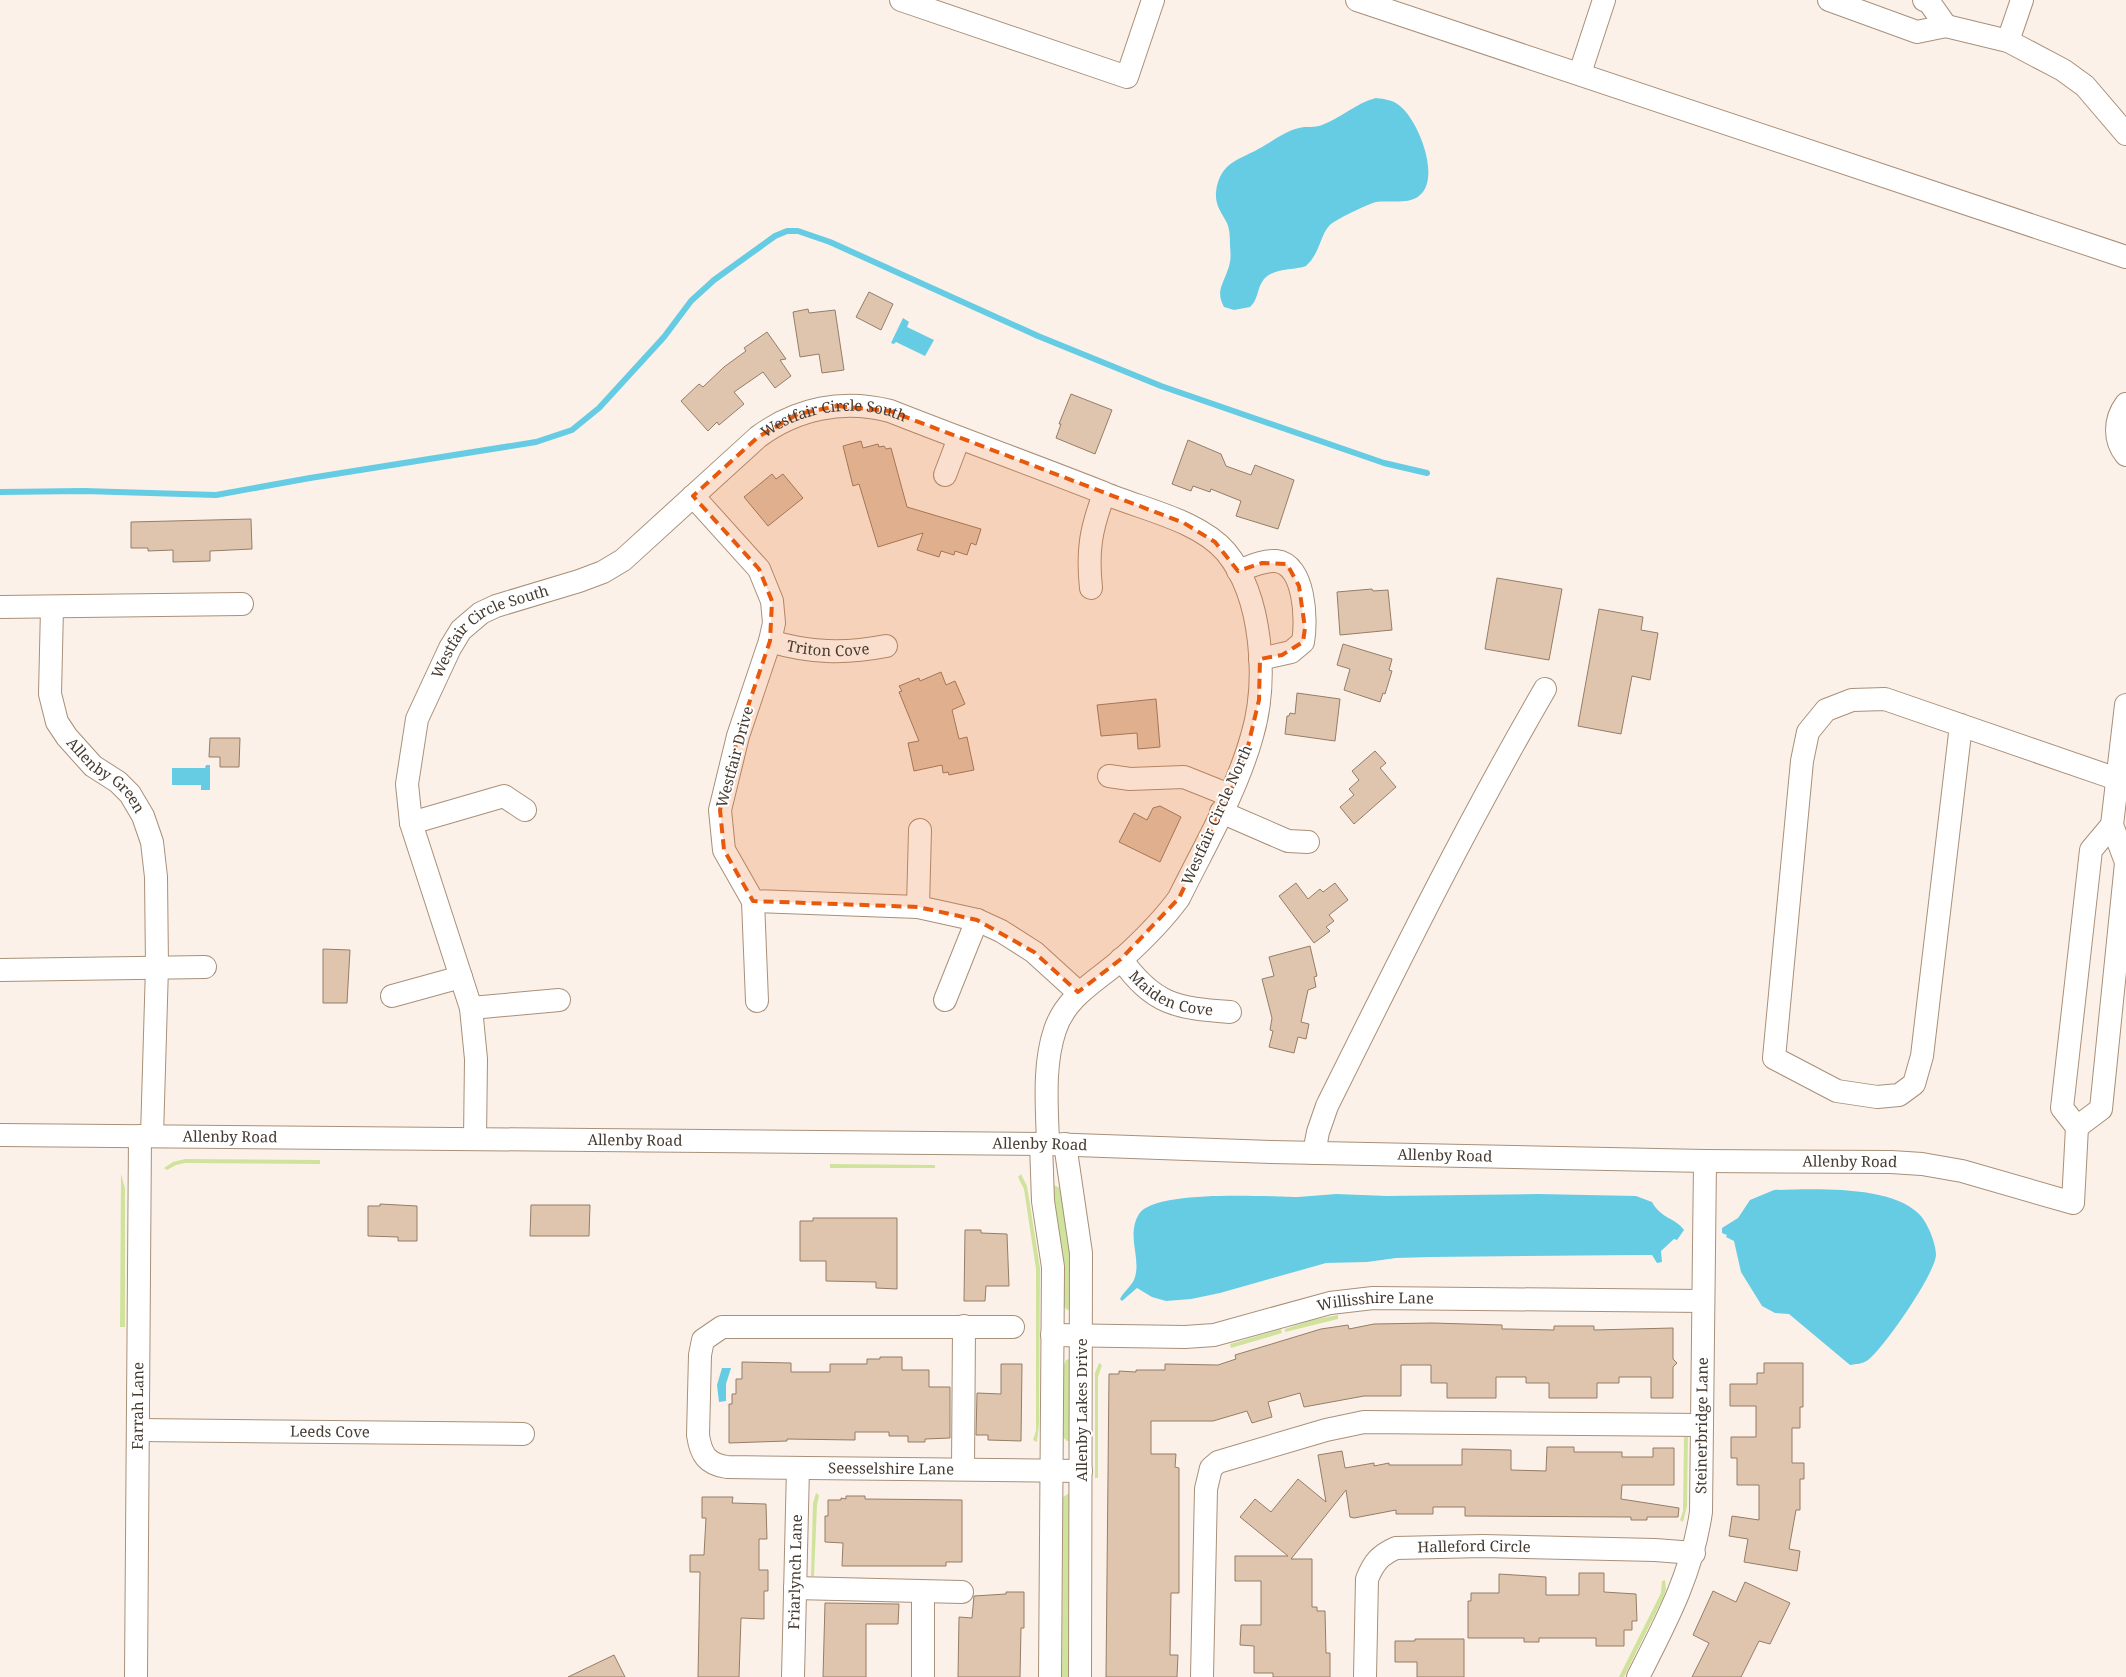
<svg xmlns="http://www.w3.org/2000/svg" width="2126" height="1677" viewBox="0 0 2126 1677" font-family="'Noto Serif',serif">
  <rect width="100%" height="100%" fill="#fcf1e8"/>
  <g fill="#cfe39c">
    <path d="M185,1159L320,1160V1164L185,1163L176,1165L167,1170L164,1168L173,1162Z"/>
    <path d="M830,1164L935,1165V1168H830Z"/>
    <path d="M121,1174L125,1188V1327H120Z"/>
    <path d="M1021,1174L1027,1186L1040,1268L1039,1424L1037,1442L1033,1440L1036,1431V1269L1024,1189L1018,1177Z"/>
    <path d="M1054,1185L1060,1188L1061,1196L1071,1258L1070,1309L1067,1310L1063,1305L1052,1188Z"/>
    <path d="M1338,1315V1319L1285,1332V1329L1312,1320Z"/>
    <path d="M1281,1329L1282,1333L1231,1348L1230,1344Z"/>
    <path d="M1069,1359L1072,1361L1071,1441H1067L1063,1437L1064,1365L1066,1360Z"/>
    <path d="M1099,1363L1102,1365L1098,1377V1478H1095V1373Z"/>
    <path d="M1684,1437H1688L1687,1506L1683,1522L1680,1520L1683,1511Z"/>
    <path d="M816,1493L819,1495L817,1505L814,1576H811L813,1503Z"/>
    <path d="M1068,1494H1069L1070,1677H1062L1063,1497Z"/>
    <path d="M1665,1580L1666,1590L1663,1598L1624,1677H1619L1661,1593L1662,1581Z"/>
  </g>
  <g fill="#65cce4">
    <path d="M1376,98C1385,99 1393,100 1400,106C1418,120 1441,177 1420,195C1410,205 1390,200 1376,202C1368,204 1334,220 1329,226C1320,236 1320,253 1306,266C1293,271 1271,267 1262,282C1257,290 1258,300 1250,307L1234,310L1224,307C1216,292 1222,286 1227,272C1231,263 1231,255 1230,246C1230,239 1230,230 1227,223C1221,212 1215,205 1216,192C1220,161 1240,160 1262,147C1274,140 1286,131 1299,128C1306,126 1314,128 1322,125C1341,118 1356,103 1376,98Z"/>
    <path d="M903,318L909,322L907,327L934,340L925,356L896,342L894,344L891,343Z"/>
    <path d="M206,765H210V790H201V785H172V768H205Z"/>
    <path d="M1774,1190C1812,1189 1889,1185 1918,1213C1927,1221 1936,1243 1936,1255C1935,1274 1884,1348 1868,1360C1863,1364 1856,1364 1850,1365L1789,1314L1775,1313L1762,1306L1741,1272L1734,1241L1726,1237L1727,1235L1722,1233V1228L1738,1218L1750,1200Z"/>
    <path d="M1336,1194L1387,1196L1538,1194L1636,1196L1652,1202C1661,1219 1676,1218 1684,1230L1677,1240L1674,1239L1661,1251L1662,1262L1657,1263L1652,1255H1636L1431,1257L1396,1258L1367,1262L1326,1263L1220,1293L1191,1299L1166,1301L1152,1297L1137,1288L1122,1301L1120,1299C1124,1291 1133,1285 1135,1277C1141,1257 1126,1235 1139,1214C1155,1189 1269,1197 1298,1197C1311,1196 1324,1195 1336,1194Z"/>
    <path d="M722,1368H731L726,1384V1401L719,1402L717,1385Z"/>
  </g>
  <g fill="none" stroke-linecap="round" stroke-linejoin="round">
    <path stroke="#65cce4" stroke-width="6" d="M0,492L84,491L216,495L310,478L536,442L572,430L599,408L664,337L691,301L714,280L775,236L787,231H798L830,242L1038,336L1161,386L1384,463L1427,473"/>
  </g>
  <g fill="#dfc5ae" stroke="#957d67">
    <path d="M869,292L893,304L881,330L856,317Z"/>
    <path d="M808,309L809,313L835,310L844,370L822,373L819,354L800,357L793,312Z"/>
    <path d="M767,332L786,359L780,360L791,376L775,388L763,372L734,392L744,404L719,425L717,422L708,431L681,401L699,384L703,387L724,367L746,351L744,348Z"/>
    <path d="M1071,394L1112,410L1095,454L1056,438L1061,424H1059Z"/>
    <path d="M1188,440L1221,454L1226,466L1251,475L1255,465L1294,480L1278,529L1236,516L1241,501L1211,489L1210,492L1193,486L1191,491L1172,484Z"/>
    <path d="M861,441L863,448L878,444L879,447L884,446L886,449L891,448L907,507L981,529L976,545L971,543L967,555L955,551L954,555L941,551L939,557L917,550L923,533L878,547L859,484L853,486L843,446Z"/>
    <path d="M772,474L776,479L783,474L803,498L768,526L744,497Z"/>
    <path d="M251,519L252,549L210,551V561L173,562V550L148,551V548H131V522Z"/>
    <path d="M1497,578L1562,589L1549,660L1485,649Z"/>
    <path d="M1372,589L1373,591L1388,590L1392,630L1340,635L1337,592Z"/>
    <path d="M1599,609L1643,617L1641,630L1658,633L1650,680L1632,676L1621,734L1578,726Z"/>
    <path d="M1343,644L1392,659L1389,670L1392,671L1385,694L1383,693L1380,702L1344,690L1350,669L1337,665Z"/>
    <path d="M941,672L946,685L955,681L965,704L952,710L959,739L967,737L974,770L949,775L948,772L943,773L942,765L914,771L908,743L919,741L899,692L902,691L899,686L919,678L920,681Z"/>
    <path d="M1297,693L1340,699L1335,741L1285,734L1287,716H1289L1290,713L1295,714Z"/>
    <path d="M1156,699L1160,747L1138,749L1137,733L1101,736L1097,705Z"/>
    <path d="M210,738H240L239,767H220V757H209Z"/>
    <path d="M1375,751L1386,763L1380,768L1396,787L1354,824L1340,807L1354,795L1349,789L1359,780L1352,771Z"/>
    <path d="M1160,806L1181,817L1160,862L1119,842L1134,813L1147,820L1153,808Z"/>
    <path d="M1296,883L1308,899L1320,889L1323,892L1335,883L1348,900L1329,915L1334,921L1326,927L1330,931L1314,943L1279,896Z"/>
    <path d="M1310,946L1317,976L1314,977L1316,987L1308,990L1301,1022L1309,1024L1306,1039L1298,1037L1294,1053L1269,1047L1273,1031L1270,1030L1272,1018L1262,979L1274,976L1269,957Z"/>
    <path d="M323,949L350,950L347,1003H323Z"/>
    <path d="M380,1204L417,1206V1241H398V1237L368,1236V1206H380Z"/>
    <path d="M531,1205H590L589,1236H530Z"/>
    <path d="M813,1218H897V1289L876,1288V1282L826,1281V1261H800V1221H813Z"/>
    <path d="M965,1230H981V1233L1007,1234L1009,1286H986L985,1301H964Z"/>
    <path d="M1432,1323L1502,1325V1329H1508L1554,1330V1326H1594V1330L1673,1328V1359L1677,1363L1673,1367V1398H1651V1377H1619V1383H1597V1398H1549V1383H1526V1377H1496V1398H1447V1383H1431V1365H1401V1396H1364L1304,1407L1300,1393L1268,1402L1272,1417L1252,1423L1247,1411L1213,1421H1151V1454H1176L1175,1467L1179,1468V1593H1171L1170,1655H1178L1177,1677H1106L1109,1374H1119V1371L1136,1372V1370H1165V1364L1218,1365L1236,1359L1235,1355L1265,1346L1321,1329L1348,1325L1349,1329L1374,1324Z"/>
    <path d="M880,1357H902V1370H929V1387H950V1438L925,1439V1442H908V1436H889V1432H855V1440L787,1439V1441L729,1443V1404H732V1394H736V1379H742V1362L791,1363V1372H830V1364H867V1359H880Z"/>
    <path d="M1764,1363H1803V1407H1800V1428H1792V1463H1804V1479H1800V1510H1796L1789,1549L1800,1551L1797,1571L1744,1562L1748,1539L1729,1536L1732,1516L1759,1520V1485H1737V1458H1731V1437H1756V1406H1730V1384H1757V1373H1764Z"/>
    <path d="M1001,1364H1022L1021,1441L988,1440V1435H976L977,1393L1001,1394Z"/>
    <path d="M1547,1447H1574V1452H1622V1457H1653V1448H1674V1485H1622L1621,1499L1679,1508L1678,1517H1647V1520H1631V1517L1465,1516V1507H1433V1514H1396V1510L1354,1518L1350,1517L1346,1490L1291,1559H1312V1607H1317V1611H1325L1326,1653H1330V1677H1273V1673H1254V1646L1240,1645L1241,1625H1261V1581H1235V1556H1288L1240,1517L1255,1499L1271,1512L1298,1479L1326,1502L1318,1455L1342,1451L1345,1468L1374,1463V1466L1389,1463V1465H1462V1449L1511,1450V1470L1546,1471Z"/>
    <path d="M846,1496H865V1499L962,1500V1562H946V1566H842L843,1543L825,1542V1516H828V1500H841V1498L846,1499Z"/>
    <path d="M702,1497H733L732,1503L766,1504L767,1539H759V1570H768V1591H764V1619L741,1618L739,1677H698L700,1572H690V1555H704L706,1518H702Z"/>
    <path d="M1579,1573H1604V1592L1636,1594L1637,1621H1632V1630H1624V1646H1596V1638H1539V1642H1524V1638H1468V1601H1471V1593H1499V1574L1546,1577V1595H1579Z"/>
    <path d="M1745,1582L1790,1603L1770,1644L1759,1641L1741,1677H1692L1709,1643L1693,1635L1713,1591L1736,1602Z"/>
    <path d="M1006,1592H1024V1628H1021L1020,1677H958L959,1617L972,1618L974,1596L1006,1594Z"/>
    <path d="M825,1603L899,1604L898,1624H866V1677H823Z"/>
    <path d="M1415,1639H1464V1677H1417V1662H1395V1641H1415Z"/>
    <path d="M614,1655L625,1677H568Z"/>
  </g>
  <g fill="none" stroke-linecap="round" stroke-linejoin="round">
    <g stroke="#a89079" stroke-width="24">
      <g id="minor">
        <path d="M901,0L1127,77L1153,0"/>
        <path d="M1357,0L2126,257"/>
        <path d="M1829,0L1917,32L1946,26L1929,2L1924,0"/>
        <path d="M1946,26L2008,41L2063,70L2085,86L2126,134"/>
        <path d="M2008,41L2022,0"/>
        <path d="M1580,73L1604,0"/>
        <path d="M2126,404C2114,420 2114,440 2126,455"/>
        <path d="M945,475L959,438"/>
        <path d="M693,496L759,569L772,601L774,623L770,641L738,736L720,810L724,850L753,901L918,907L977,920L1001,931L1034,952L1078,992"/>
        <path d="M1238,571C1249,567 1263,560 1276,561C1305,564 1307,620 1303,642L1291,652L1260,659"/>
        <path d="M1091,588C1087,550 1091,529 1104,494"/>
        <path d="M0,607L242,604"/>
        <path id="s1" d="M52,608L50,694L57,722L67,737L93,766L118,782L130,794L143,816L152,842L156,877L157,967L152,1136"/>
        <path id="s2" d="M770,641C809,653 845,654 886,646"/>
        <path d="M2126,705L2112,825L2126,862"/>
        <path d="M1961,725L1922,1056L1914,1084L1899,1095L1877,1097L1837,1091L1774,1058L1802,761L1808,732L1826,710L1852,700L1885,699L2117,779"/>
        <path d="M1109,776L1130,779L1184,777L1229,795"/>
        <path d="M1221,812L1288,841L1308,842"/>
        <path d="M411,823L504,796L525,810"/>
        <path d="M2112,825L2091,850L2062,1108L2077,1127L2101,1109L2126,863"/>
        <path d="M753,901L757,1001"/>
        <path d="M918,907L920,830"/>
        <path id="s3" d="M1121,959C1154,1005 1176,1008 1230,1012"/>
        <path d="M0,970L205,967"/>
        <path d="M392,996L461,977"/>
        <path d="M945,1000L977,920"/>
        <path d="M471,1008L559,1000"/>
        <path id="s4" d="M0,1135L1048,1144L1271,1152L1705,1161L1891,1162L1922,1164L1962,1171L2073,1203L2077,1127"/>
        <path id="s5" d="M475,1139L476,1059L471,1008L411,823L407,784L417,719L450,648L461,630L481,613L496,606L579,581L603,572L623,560L758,437C797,408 843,399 890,411C961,439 1033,465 1104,493C1141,509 1199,520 1226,552C1263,597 1268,682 1252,736C1236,793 1205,845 1179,898C1163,920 1143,940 1122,959C1097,981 1066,996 1055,1030C1043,1065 1047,1107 1048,1144"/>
        <path d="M1041,1144L1043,1201L1053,1267L1050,1677"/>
        <path d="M1065,1144L1081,1253L1080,1677"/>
        <path d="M1314,1153L1318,1132L1327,1106C1397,965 1466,825 1545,689"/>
        <path id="s6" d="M1013,1327H722L703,1340L700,1355L698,1435C701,1455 707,1464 727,1467L1081,1471"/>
        <path id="s7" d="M1052,1335L1185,1337L1214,1335L1330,1303L1373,1298L1703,1301"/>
        <path id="s8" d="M138,1430L523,1434"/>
        <path d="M963,1469L964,1326"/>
        <path d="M795,1588L962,1592"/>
        <path d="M923,1592V1677"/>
        <path id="s9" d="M136,1677L140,1136"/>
        <path id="s10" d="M793,1677L798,1468"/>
        <path d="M1202,1677L1206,1489L1211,1468L1218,1462L1326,1430L1364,1422L1702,1425"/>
        <path id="s11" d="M1365,1677L1367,1579C1374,1562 1380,1555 1396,1548L1483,1546L1655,1550L1694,1553"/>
        <path id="s12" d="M1638,1677C1666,1622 1692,1574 1701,1512L1705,1161"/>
      </g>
    </g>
    <use href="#minor" stroke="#fff" stroke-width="22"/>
  </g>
  <path fill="#e8590c" fill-opacity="0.2" stroke="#e8590c" stroke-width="4" stroke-dasharray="10 6" stroke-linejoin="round" d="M837,406L890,411L1184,523L1215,542L1238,571L1262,563L1287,564L1299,586L1305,628L1303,642L1282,655L1260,659L1259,700L1244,763L1179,898L1121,959L1078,992L1034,952L977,920L918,907L753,901L724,850L720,810L738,736L770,641L772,601L759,569L693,496L758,437L798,414Z"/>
  <g text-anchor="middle" stroke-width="4" stroke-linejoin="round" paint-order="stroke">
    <g font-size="15" fill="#453b31" stroke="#fff">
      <text dy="5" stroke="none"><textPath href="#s5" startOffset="972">Westfair Circle South</textPath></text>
      <text dy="5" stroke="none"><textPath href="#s5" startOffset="552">Westfair Circle South</textPath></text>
      <text dy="5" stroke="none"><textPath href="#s2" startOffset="59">Triton Cove</textPath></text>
      <text transform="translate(735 757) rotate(-75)" y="5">Westfair Drive</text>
      <text dy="5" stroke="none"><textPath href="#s1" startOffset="188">Allenby Green</textPath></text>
      <text transform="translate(1217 815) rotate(-66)" y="5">Westfair Circle North</text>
      <text dy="5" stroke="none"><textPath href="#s3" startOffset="64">Maiden Cove</textPath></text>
      <text dy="5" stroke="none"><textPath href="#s4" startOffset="230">Allenby Road</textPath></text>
      <text dy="5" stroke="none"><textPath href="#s4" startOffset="635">Allenby Road</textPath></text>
      <text dy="5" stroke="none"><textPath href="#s4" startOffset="1040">Allenby Road</textPath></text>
      <text dy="5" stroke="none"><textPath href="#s4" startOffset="1445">Allenby Road</textPath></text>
      <text dy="5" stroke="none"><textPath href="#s4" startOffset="1850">Allenby Road</textPath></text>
      <text dy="5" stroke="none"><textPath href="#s7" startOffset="328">Willisshire Lane</textPath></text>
      <text dy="5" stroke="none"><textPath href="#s9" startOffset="271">Farrah Lane</textPath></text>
      <text transform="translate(1082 1410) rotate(-90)" y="5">Allenby Lakes Drive</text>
      <text dy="5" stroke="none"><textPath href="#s12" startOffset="264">Steinerbridge Lane</textPath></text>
      <text dy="5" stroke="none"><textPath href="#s8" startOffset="192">Leeds Cove</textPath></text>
      <text dy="5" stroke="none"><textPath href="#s6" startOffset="621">Seesselshire Lane</textPath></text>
      <text dy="5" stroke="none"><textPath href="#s11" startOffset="220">Halleford Circle</textPath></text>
      <text dy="5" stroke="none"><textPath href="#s10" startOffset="105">Friarlynch Lane</textPath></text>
    </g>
  </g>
</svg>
